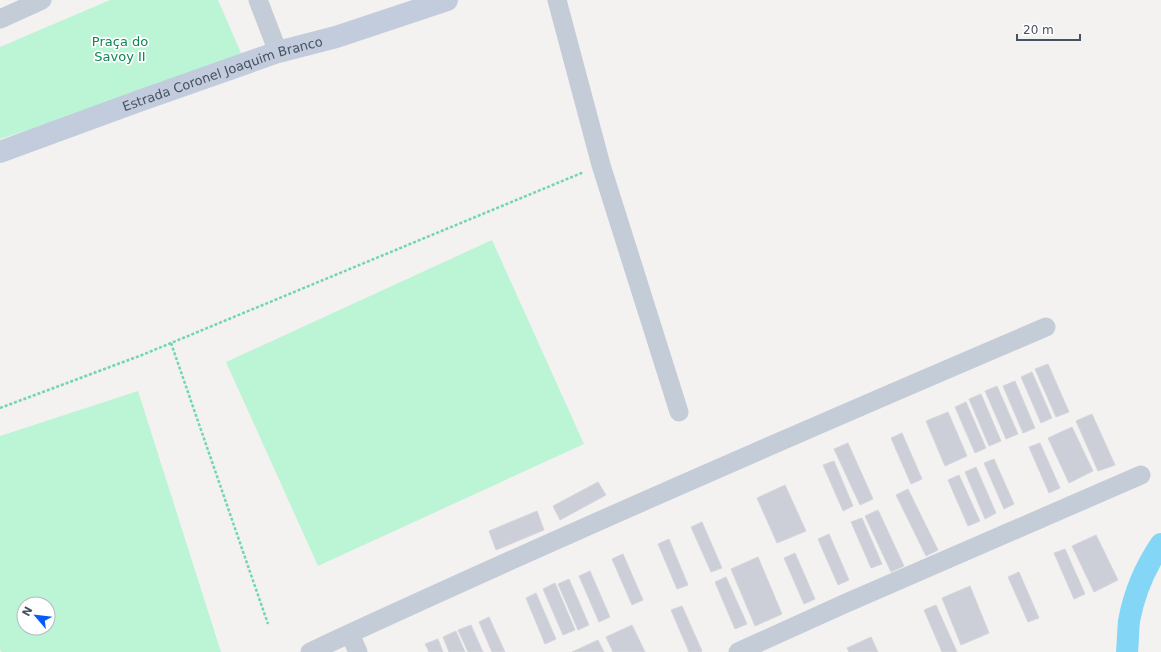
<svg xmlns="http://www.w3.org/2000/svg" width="1161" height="652" viewBox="0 0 1161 652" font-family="'DejaVu Sans',sans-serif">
  <rect width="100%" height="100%" fill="#f4f1f1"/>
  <g fill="#bbf5d6" fill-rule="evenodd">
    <path d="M110,0H218L244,60L0,139V47Z"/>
    <path d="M492,240L584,444L318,566L226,362Z"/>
    <path d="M138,391L221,652H1L0,649V436ZM24,604H48V628H24Z"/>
  </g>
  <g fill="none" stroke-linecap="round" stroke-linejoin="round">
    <path stroke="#84d6f7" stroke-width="22" d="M1127,652C1128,642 1128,631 1129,621C1134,594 1146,566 1161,544"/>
  </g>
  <g fill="#cccfd7" stroke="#d4d6dd">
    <path d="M1048,364L1069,412L1056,417L1035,369Z"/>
    <path d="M1032,372L1052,418L1041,423L1021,377Z"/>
    <path d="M1015,381L1035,428L1023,433L1003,386Z"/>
    <path d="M997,386L1018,434L1006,439L985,391Z"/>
    <path d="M981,394L1001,441L989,446L969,399Z"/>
    <path d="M966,402L986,448L975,453L955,407Z"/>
    <path d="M948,412L967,456L945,466L926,421Z"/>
    <path d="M1092,414L1115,465L1098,471L1076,421Z"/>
    <path d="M1072,427L1093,471L1069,483L1048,438Z"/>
    <path d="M902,433L922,479L911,484L891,438Z"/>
    <path d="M848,443L873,499L860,505L834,449Z"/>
    <path d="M1040,443L1060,488L1049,493L1029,447Z"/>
    <path d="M994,459L1014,504L1004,509L984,463Z"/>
    <path d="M834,461L853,506L843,511L823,465Z"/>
    <path d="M976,467L996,513L985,519L965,472Z"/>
    <path d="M959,475L980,521L968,526L948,480Z"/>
    <path d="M598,482L606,495L560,520L553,506Z"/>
    <path d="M785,485L806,531L777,543L757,498Z"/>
    <path d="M908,489L938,550L926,556L896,495Z"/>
    <path d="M878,510L904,566L891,572L865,516Z"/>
    <path d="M537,511L544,530L496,550L489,531Z"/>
    <path d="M862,518L882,564L871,568L851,522Z"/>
    <path d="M702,522L722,568L711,572L691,527Z"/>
    <path d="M829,534L849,580L838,585L818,539Z"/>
    <path d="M1096,535L1118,580L1094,592L1072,546Z"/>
    <path d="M669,539L688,585L677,589L658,544Z"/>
    <path d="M1065,549L1085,594L1074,599L1054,553Z"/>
    <path d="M795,553L815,599L804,604L784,558Z"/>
    <path d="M623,554L643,600L632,605L612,559Z"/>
    <path d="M758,557L782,614L755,626L731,569Z"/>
    <path d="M590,571L610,617L599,622L579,576Z"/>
    <path d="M1019,572L1039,618L1028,622L1008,577Z"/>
    <path d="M726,577L747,624L735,629L715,582Z"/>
    <path d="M569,579L589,625L578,630L558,584Z"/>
    <path d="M555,583L575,630L563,635L543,589Z"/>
    <path d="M970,586L989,633L961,645L942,598Z"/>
    <path d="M536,593L556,639L545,644L526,598Z"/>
    <path d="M936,605L957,652H942L924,610Z"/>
    <path d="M682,606L702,651L701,652H689L671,610Z"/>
    <path d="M489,617L505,652H492L479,622Z"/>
    <path d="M471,625L483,652H468L458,630Z"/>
    <path d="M632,625L645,652H613L606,637Z"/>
    <path d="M456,631L465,652H449L443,637Z"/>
    <path d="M871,637L878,652H849L847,648Z"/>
    <path d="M438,639L443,652H429L425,644Z"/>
    <path d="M598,640L604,652H572Z"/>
  </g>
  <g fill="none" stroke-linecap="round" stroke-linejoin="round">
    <g stroke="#6fd8ac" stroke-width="2.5" stroke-dasharray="3 2" stroke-linecap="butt">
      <path d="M171,343L268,624"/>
      <path d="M0,408L142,355L584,172"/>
    </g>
    <g stroke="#c3ccd7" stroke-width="19">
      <path d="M258,0L278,52"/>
      <path d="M557,0L601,165L679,412"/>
      <path d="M0,19L42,0"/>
      <path d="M350,634L358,652"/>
      <path d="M310,652C553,539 800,432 1046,327"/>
      <path d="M738,652L844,604L1141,475"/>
    </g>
    <path stroke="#c2ccdc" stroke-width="22" id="s1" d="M0,152L139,101L278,52L336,37L447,0"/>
  </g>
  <g text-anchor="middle" stroke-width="3.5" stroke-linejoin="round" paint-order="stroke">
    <g font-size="13" fill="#0c8753" stroke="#fff">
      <text x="120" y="46">Praça do<tspan x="120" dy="15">Savoy II</tspan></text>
    </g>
    <g font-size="13" fill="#465261" stroke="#fff">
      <text dy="5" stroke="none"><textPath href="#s1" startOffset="236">Estrada Coronel Joaquim Branco</textPath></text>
    </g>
  </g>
  <g transform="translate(36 616) rotate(298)"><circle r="19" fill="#ffffff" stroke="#b5bac0"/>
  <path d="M0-3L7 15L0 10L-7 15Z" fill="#035dfb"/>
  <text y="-6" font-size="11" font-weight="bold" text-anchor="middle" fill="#465261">N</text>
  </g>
  <path d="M1017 34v6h63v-6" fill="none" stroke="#465261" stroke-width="2"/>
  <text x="1023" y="34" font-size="12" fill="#465261" stroke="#ffffff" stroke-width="3" paint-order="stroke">20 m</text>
</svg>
